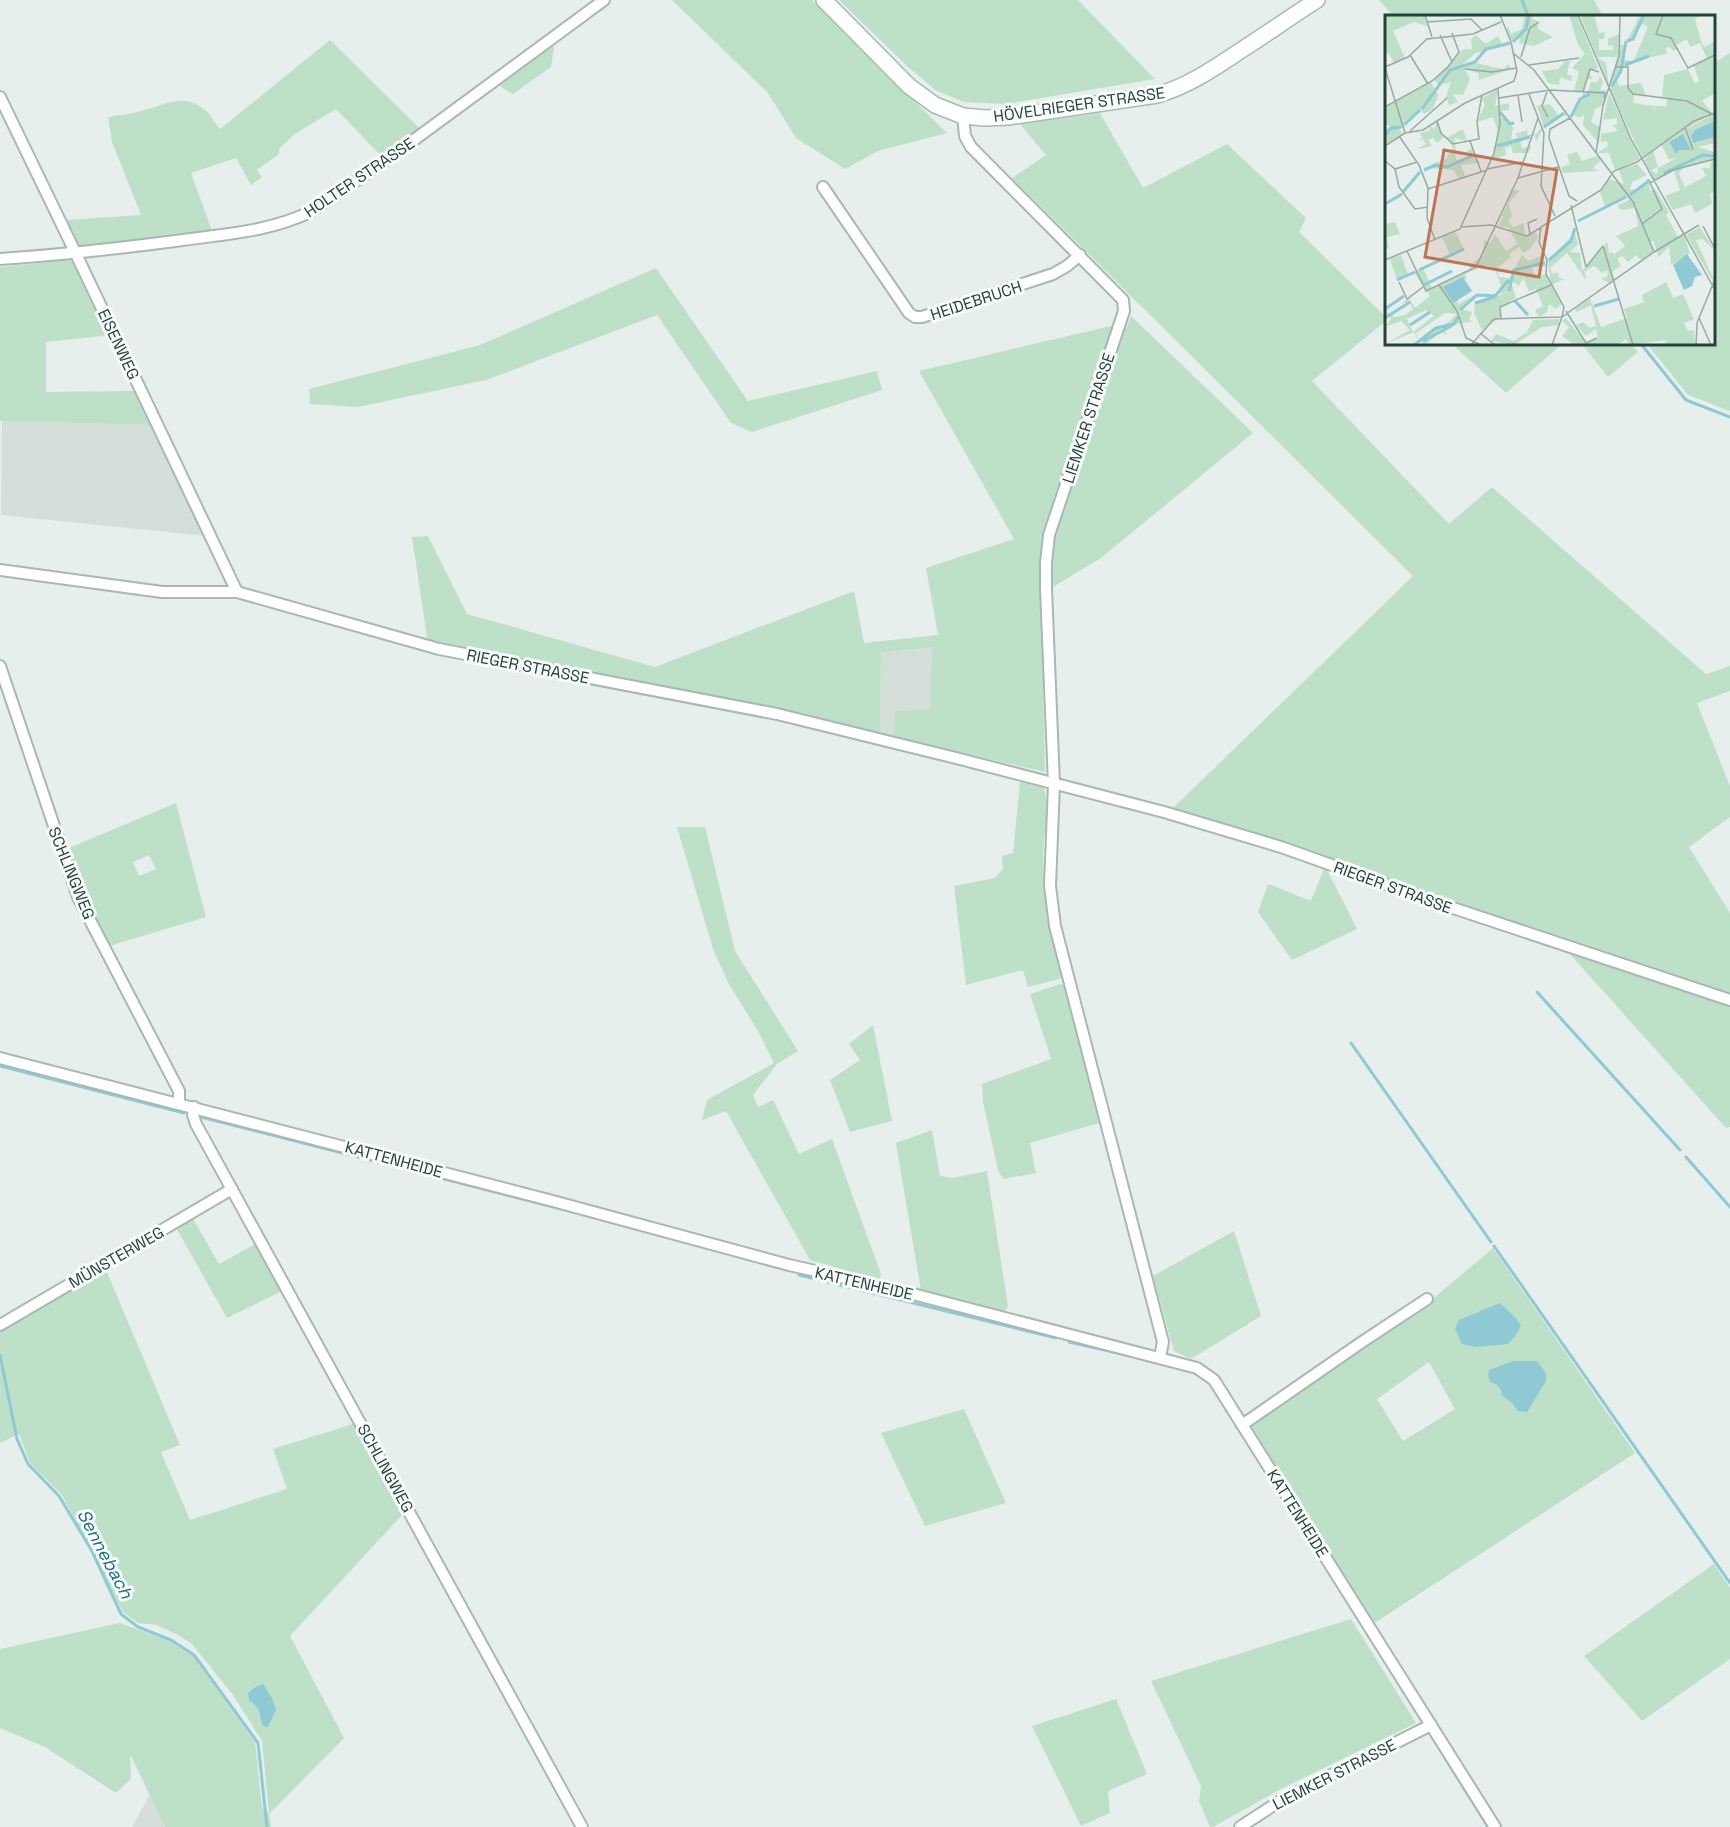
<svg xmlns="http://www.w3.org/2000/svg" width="1730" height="1827" viewBox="0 0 1730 1827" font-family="'Space Grotesk',sans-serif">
  <rect width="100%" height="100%" fill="#e6efeb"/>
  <g fill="#d4dfda">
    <path d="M2,421L151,425L161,441L206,536L1,515Z"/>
    <path d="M933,647L930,709L895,711V738L880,736L881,653Z"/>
    <path d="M150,1794L165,1827H132Z"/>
  </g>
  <g fill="#bfe0c8" fill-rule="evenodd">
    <path d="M672,0H812L947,133L878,151L845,169L796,138L768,93Z"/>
    <path d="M839,0H1078L1155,79L1006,104L964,102L935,90L907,66Z"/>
    <path d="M1379,0H1594L1603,16H1393Z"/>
    <path d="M330,40L419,128L383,158L336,109L295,134L279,149V154L257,170L262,177L251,185L236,158L191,173L212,231L80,249L71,232L67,220L141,215L112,142L108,117C119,115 130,114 141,111C162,106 184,92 205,110C211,115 215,123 220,129Z"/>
    <path d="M551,43L554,48L551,67L513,94L502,88L499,83Z"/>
    <path d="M1730,53V411L1688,395L1647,344H1714V63Z"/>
    <path d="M1100,113L1143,188L1227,144L1306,218L1299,232L1386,317V321L1312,381L1449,524L1492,487L1706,674L1730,666V691L1697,703L1730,786V817L1689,847L1730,913V1127L1726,1128L1569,953L1547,936L1171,810L1413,576L1012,178L1046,155L1020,124Z"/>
    <path d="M70,260L75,262L111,335L46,342V392L134,391L151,425L0,421V267Z"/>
    <path d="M656,268L748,401L877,371L882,390L752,432L731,423L657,315L486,380L358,407L310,404L309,389L480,345Z"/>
    <path d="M1131,316L1253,433L1101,558L1041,594L1045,772L894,737L895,711L930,709L932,647L881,653L880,736L807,714L428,643L412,537L428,536L467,614L655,667L854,591L864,643L938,635L926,568L1014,539L919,371L1115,325L1126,329Z"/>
    <path d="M1452,344H1562L1506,393Z"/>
    <path d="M1582,344H1631L1638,352L1608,377Z"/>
    <path d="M1020,782L1044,788C1050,808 1044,831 1043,852C1043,894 1052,935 1062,975L1060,979L1028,987L1023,970L966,985L954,886L995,878L1003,869L1002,856L1013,853Z"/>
    <path d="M176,803L206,917L109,946L83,895L69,848ZM149,855L156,869L139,876L133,862Z"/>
    <path d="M677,827H705L735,951L798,1051L777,1064L753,1095L758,1107L773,1100L799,1154L832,1139L881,1274L879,1280L810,1260L726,1111L702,1120L707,1100L774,1063L757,1029L730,986L713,949Z"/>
    <path d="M1325,866L1357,929L1292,960L1258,912L1268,884L1311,901Z"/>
    <path d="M1060,984L1065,985L1103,1122L1030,1143L1036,1173L1003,1179L998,1170L983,1102L982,1084L1051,1059L1030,994Z"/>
    <path d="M873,1025L892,1121L850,1132L830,1080L860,1060L849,1044Z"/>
    <path d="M932,1130L940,1176L953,1178L987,1171L1008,1306L1005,1312L921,1291L896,1143Z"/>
    <path d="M192,1217L219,1264L257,1243L282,1291L227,1318L175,1226Z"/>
    <path d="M1234,1231L1261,1316L1191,1359L1174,1351L1153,1276Z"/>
    <path d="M1493,1248L1635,1453L1373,1624L1251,1425L1429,1302ZM1429,1362L1455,1409L1403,1441L1377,1399Z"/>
    <path d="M106,1270L180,1445L161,1452L190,1520L287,1489L273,1449L353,1424L402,1508L403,1514L290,1636L344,1738L269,1814L271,1827H165L130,1754L131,1779L116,1793L45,1747L0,1728V1649L120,1623L169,1641L193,1656L255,1742L262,1808L269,1813L262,1741L233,1695L191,1643L176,1634L157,1625L138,1623L123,1612L62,1495L30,1463L19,1434L0,1443V1332Z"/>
    <path d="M964,1409L1006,1503L925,1526L881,1433Z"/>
    <path d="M1714,1564L1730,1588V1659L1642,1721L1584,1656Z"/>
    <path d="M1351,1619L1416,1723L1279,1790L1213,1827H1210L1199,1801L1201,1786L1151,1681Z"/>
    <path d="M1116,1699L1147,1774L1108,1791L1110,1813L1081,1826L1032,1726Z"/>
  </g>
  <g fill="#8ec9d4">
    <path d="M1500,1303L1515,1317L1521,1326L1516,1335L1508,1344L1475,1347L1462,1344L1455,1329L1459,1320Z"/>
    <path d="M1513,1361H1537L1546,1373V1381L1527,1412L1518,1411L1512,1403L1502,1395L1501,1390L1496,1384L1490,1382L1488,1376L1489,1370Z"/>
    <path d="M263,1684L272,1698L276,1710L268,1727L263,1726C258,1713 263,1710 249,1700L248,1693L254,1688Z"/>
  </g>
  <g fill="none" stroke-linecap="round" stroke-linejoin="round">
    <g stroke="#8ec9d4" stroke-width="3">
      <path d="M1522,0L1528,16"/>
      <path d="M1641,344L1686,400L1730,417"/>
      <path d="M1537,992L1680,1150"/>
      <path d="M1351,1043L1491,1242"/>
      <path d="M0,1066L184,1113"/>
      <path d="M201,1117L574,1212"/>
      <path d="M1686,1157L1730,1207"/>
      <path d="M1494,1246L1730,1583"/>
      <path d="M799,1275L1056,1338"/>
      <path d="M1069,1342L1131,1356"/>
      <path d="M0,1355L17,1439L28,1464L59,1496L92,1551L121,1614L138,1627L171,1640L194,1655L258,1743L267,1827"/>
      <path d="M1402,1689L1422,1721"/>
      <path d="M1429,1732L1488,1827"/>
    </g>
    <g stroke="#a8b8b2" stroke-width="14">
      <g id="minor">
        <path d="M0,97L76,254L237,592"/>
        <path d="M963,116L965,136L971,147L1123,300L1124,311L1049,535L1046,563V589L1054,784L1050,886L1055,926L1163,1342L1160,1357"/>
        <path d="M823,187L909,313L915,317H922L1053,274L1067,266L1080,255"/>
        <path d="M0,259C61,255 122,248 183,240C227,234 272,231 312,211L388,159L604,0"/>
        <path d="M0,570L162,592H237L439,649L777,714L956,758L1164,812L1281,847L1447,906L1730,1000"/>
        <path d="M0,666L78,897L179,1091V1104"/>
        <path d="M0,1058L549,1200L789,1265L886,1287L1197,1368L1214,1380L1495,1827"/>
        <path d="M194,1107L193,1115L196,1124L582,1827"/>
        <path d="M0,1325L232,1189"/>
        <path d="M1242,1425L1362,1342L1427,1299"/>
        <path d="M1240,1827L1280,1801L1431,1725"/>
      </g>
    </g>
    <g stroke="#a4bbb3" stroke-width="18">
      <path id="secondary" d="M824,0L909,86L935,105L963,116L985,118L1008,117L1157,95C1189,86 1216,67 1243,49C1268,33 1292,16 1317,0"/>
    </g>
    <use href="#minor" stroke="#fff" stroke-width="10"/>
    <use href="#secondary" stroke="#fff" stroke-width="15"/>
  </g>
  <g text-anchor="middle" stroke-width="6" stroke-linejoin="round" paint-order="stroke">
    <g font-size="16" fill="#24423a" stroke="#f7fbf9">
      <text transform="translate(1079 104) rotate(-8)" y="6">HÖVELRIEGER STRASSE</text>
      <text transform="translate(359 177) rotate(-34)" y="6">HOLTER STRASSE</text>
      <text transform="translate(976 300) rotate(-18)" y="6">HEIDEBRUCH</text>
      <text transform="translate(119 344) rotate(65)" y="6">EISENWEG</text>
      <text transform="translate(1088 418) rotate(-72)" y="6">LIEMKER STRASSE</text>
      <text transform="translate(528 666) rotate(11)" y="6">RIEGER STRASSE</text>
      <text transform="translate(72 873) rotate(68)" y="6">SCHLINGWEG</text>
      <text transform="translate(1393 887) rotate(20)" y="6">RIEGER STRASSE</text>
      <text transform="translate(394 1159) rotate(15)" y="6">KATTENHEIDE</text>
      <text transform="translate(116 1257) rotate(-30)" y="6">MÜNSTERWEG</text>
      <text transform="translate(864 1283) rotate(13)" y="6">KATTENHEIDE</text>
      <text transform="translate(386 1468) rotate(61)" y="6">SCHLINGWEG</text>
      <text transform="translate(1298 1513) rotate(58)" y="6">KATTENHEIDE</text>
      <text transform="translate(1334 1774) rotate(-27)" y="6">LIEMKER STRASSE</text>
    </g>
    <g font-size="18" font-style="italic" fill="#1c6f80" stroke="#f7fbf9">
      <text transform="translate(105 1554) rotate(62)" y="6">Sennebach</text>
    </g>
  </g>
  <g transform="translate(1385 15)">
    <rect width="330" height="330" fill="#e6efeb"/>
    <path d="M0,0H39L42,11L29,7L8,16L20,43L9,48L4,38L0,40ZM140,0H150L146,4L153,6V14L168,22L149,31L134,28L135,21L127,26L121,15L123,11L126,19L137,14ZM184,0H192L213,53L203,57L208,64H202L198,77L189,76L194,57L187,53L200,39L193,30ZM195,0H209L214,18L220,17L219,24H214V35H228V30L223,31V24L234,19L233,42H212L221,48L224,71ZM317,0L310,4L317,29L320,32L330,26V78L317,86L327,98L257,142L225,75L235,29L240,30L255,0ZM256,8L263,12L249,45L282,39L281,33L285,32L288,36L294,34L291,30L302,24L305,32L315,28L322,44L309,51L314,66L310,69L303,54L279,60L277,82L282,83V91H269L272,101L268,91L248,88L249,79L261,80L256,68L234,71L231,64L236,53L248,46L239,45L242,26L247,25ZM91,20L101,29L113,21L117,29L126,30L90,38L76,51L86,47L118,54L124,49L126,54L94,65L93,58L80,54L85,64L78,80L68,79L73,87L64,90L61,82L66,67L54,70L49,65L77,35L87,34L86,24ZM180,46H185L182,60H187L186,66L175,62L174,70L163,68L157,56L173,54ZM215,60L218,68L215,75H221L218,90L210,94L206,107L216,112L214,128L198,110L199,100L194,103L187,99L198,78H202L206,67H213ZM46,67L53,80L48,94L39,99L36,95L20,106L22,110L15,114L17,119L0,130V117L5,111L0,109V93ZM113,74L110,91L124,88V95L114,96L115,104L119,102L128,113L126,124L132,123L131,118L141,116V112L143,120L151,119L156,113L153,104L158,114L151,127L150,120L135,125L137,134L146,130L144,138H128L126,131L120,133L121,140L108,144L113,116L108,102L92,107L100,90L97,83ZM224,78L255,144L230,155L224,138H212L223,131L222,126L216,127V119L233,116L228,110L232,109V103L218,105ZM165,89L174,101L180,98L182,104L179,100L159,113L152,91ZM330,98V106L306,121L309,128L330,122V128L313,132L330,137V177L325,179L327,189L310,198L306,189L288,195L280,181L295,175L289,156L269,165L259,145L268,136L273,152L266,155L272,159L273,153L291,143L284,144L276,129ZM298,119L306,135H294L291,139L284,127ZM326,145L325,153H317L321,161L300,172L294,159L299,152ZM52,106L59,122L52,128L48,123L43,125L47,131L32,134L41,129L38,124L33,126L37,123L35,118L44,116L45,111L49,114ZM78,114L82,126L70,123L71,145L83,141L82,136L88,133L93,148L76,150L80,161L74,164L68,155L46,153L45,150L61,144L68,132L61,123ZM192,137L197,146L212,141L216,145L208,153L213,156L178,158L176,152L185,149L182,140ZM252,149L262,160L247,167L245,174L254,175L263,164L265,176L270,174L284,197L281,200L293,222L299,221L305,238L286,250L284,232L273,242L269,226L265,227L269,237L256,245L251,240L243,247L237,241L232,244L236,251L227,257L230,265L224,268L216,264L223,261L222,255L217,258L209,251L200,256L201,265L182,238L165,253L168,259L173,257L174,263L179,264L166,270L163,245L190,218L193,229L185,237L195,238L197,256L222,227L225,242V237L230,239L240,231L231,221L253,211L250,193L235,195L233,190L244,185L242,182L220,191L215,177L224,164L239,169L234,155ZM128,175H135L124,188L127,201L123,206L128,212L139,208L140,221L150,216L153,222L145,234L138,238L134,232L124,239L126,242L112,253L114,262L125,263L137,240L143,246L159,240L160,252H146L151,263L160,259L177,289L171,294L164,289L162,297L154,302L150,295L158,291L151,274L144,276L138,263L134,271L125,264L131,283L115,292L116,302L97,315L89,298L90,288L125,277L111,280L116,271L110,253L101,250L80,259L82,264L68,267L73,289L90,280L76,294L87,297L84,305L89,306L58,312L72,299L60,298L31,318L34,325L56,311L62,320L56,317L41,329L34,326L29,317L0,329L25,315L16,306L0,312L6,304L0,296L10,302L20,300L28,294L24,286L16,289L24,283L30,293L45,281L29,257L38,253L47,273L85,256L84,250L98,241L99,225L105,228L110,219L121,236L132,229L124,213L113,211L117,202L122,205L117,201ZM41,295L49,301L28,317L22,304ZM10,207L15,219L2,222L4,232L0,236V209ZM315,212L330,236L318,224L311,225L328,263L330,259L328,266L301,220ZM71,217L79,234L65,240L57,222ZM16,240L23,259L12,265L5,244ZM281,267L288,283L298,279L309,304L299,308L303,316L309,315L310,330H279L281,325L245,330L241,324L233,330H190L177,321L184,312L177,306L181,303L201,328L213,323L211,314L201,321L191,310L198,307L205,313L211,311L206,290L192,297L190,294L205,283L216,312L242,303L239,294L259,287L257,280ZM174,304V310L157,312L129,330L106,326L111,319L129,326L142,317L148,305Z" fill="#bfe0c8" fill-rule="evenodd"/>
    <path d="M330,106V122L308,128L306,121L310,115ZM298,119L306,135H294L291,139L284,127ZM302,239L317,260L310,262L307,271L299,275L288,250ZM78,262L87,276L68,288L58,272Z" fill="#8ec9d4"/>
    <path fill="none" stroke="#8ec9d4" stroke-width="3" d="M242,26L248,24L259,0M128,27L141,14L144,0M240,50L264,41M227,71L236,56L241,26M37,94L65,55L90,47L101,34L125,28M115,97L125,109L129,108M186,102L195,84L205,79M20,109L35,95M159,112L179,98M0,120L6,113L16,112M112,131L145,122M39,155L51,150L62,152L89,140M279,158L318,140L330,141M18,177L35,157M245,180L265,165M0,189L17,179M193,206L241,182M164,245L186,226L190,213M34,255L79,234M12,265L30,257M39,270L67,256M124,276L129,255L160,248M110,281L124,265M130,286L143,300M90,288L110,282M209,291L234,284M0,294L19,281M75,295L92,280L112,281M0,303L25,287M25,310L45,297M38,326L68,310M29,330L51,313L69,309L73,302"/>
    <path fill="none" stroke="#98aaa4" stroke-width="1.5" d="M40,0L47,22M193,0L246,124L330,275M278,0L271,19L286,23L303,53L330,40M42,7L86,4L97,15M55,20L67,47M128,38L149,55L248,187L269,237M25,40L43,69M136,42L145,13L154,7M144,50L194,43M0,52L23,42L42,24L88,19L116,7M231,52H243V73L248,79L302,86L327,99M0,53L20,118M80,54L107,57L131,53M162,77L157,91L163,102M198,77L205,54L214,57M144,79L159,118L156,171L170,201M133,80L137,107M114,83L165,75L220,78L219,83M0,92L47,66L63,52L74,37L67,18M185,103L165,114L164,123L184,181L192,186M52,106L56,118L68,129L94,124L92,107L97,80M300,112L308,135M25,116L62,83M14,121L34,150L43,173L42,203L50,225M85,126L96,156M0,131L20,118L38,115L80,88L129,66L132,56L126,27L115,0M211,138L218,91L234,41L235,0M0,146L10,154L14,172L30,194L43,192M10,154L32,147M102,154L138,147M133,163L173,152M43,174L102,155M186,190L201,252M257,209L277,194L265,168L288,155L330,144M318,211L330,234M76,212L106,210L142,221L155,213M145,219L143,208L152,204M218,231L248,330M22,236L41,276L91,252L133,163L153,103M0,245L75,214L109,138L115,109L113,73M201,252L218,231M14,267L22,284L38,272M54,270L72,296L81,323L96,330M181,296L201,328L212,323M116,303L115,292L166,270M314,303L326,330M95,318L110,330M86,330L109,304L177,302L179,292L161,259L162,245L154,227L156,212L216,175L229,156L252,147L309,106L330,98M167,330L177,302L269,237L314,210M311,330L312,308L330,264"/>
    <path fill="#c07456" fill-opacity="0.15" stroke="#c07456" stroke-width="3" d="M59,135L172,155L154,262L40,242Z"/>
    <rect width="330" height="330" fill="none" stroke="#24423a" stroke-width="3"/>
  </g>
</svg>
